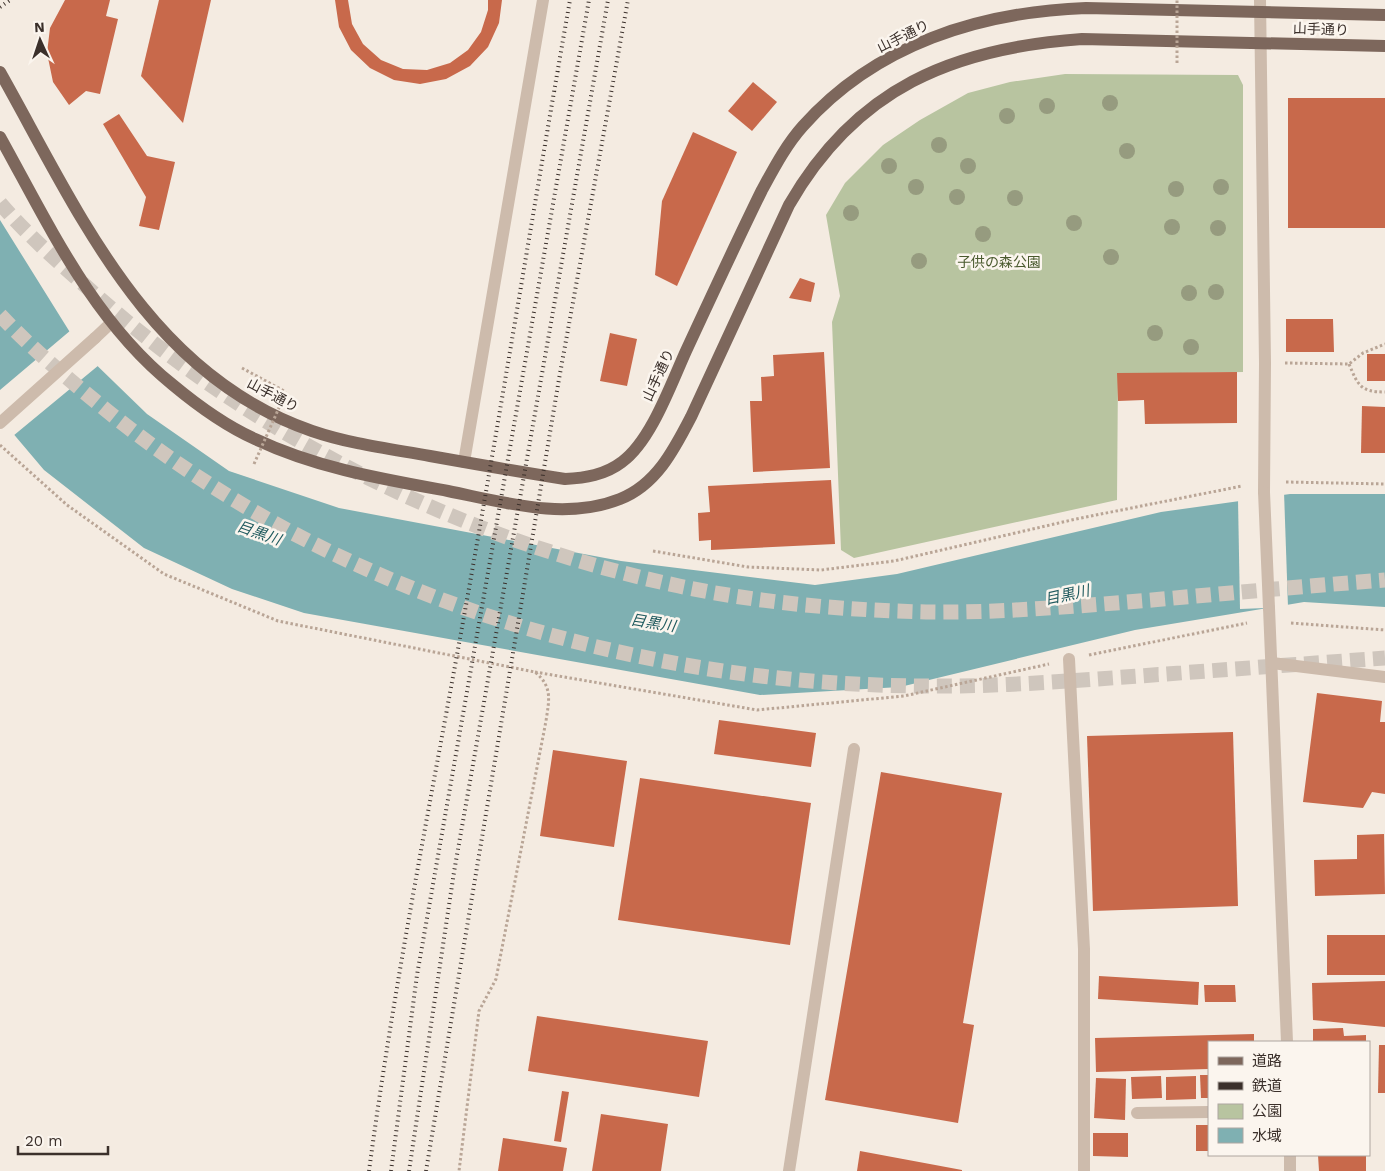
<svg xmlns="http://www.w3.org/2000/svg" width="1385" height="1171" viewBox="0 0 1385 1171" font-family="'Work Sans','Noto Sans JP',sans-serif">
  <rect width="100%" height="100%" fill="#f4ebe1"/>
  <path fill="#b8c4a0" d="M1065,74L1238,75L1243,85V372L1118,374L1117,500L854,558L841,550L832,322L840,296L826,215L845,183L883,145L920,120L968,93L1010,82Z"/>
  <path fill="#7fb0b2" d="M0,220L81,350L147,414L229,471L339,508L621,561L815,585L897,574L1161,512L1290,494H1385V607L1304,602L1135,630L900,687L760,695L304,613L232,589L144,548L44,470L0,418Z"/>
  <g fill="#f4ebe1">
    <path d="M71,330L82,348L99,365L13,436L0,422V390Z"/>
    <path d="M1284,492L1288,607L1240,609L1238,499Z"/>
  </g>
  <g fill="#c8694b">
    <path d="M65,0H110L106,16L118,19L100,94L86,91L69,105L53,82L47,53L50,28Z"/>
    <path d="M159,0H211L183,123L141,76Z"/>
    <path d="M335,0H348L352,24L363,44L381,60L403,69L427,70L450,63L468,50L481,32L488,10V0H502L499,23L488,47L470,66L446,79L420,84L394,80L370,68L351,50L339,27Z"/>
    <path d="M753,82L777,102L752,131L728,111Z"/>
    <rect x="1288" y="98" width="97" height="130"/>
    <path d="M119,114L147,156L175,162L159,230L139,226L146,197L103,124Z"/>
    <path d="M693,132L737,152L677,286L655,275L662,201Z"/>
    <path d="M800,278L815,283L811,302L789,298Z"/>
    <path d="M1286,319H1333L1334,352H1286Z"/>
    <path d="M610,333L637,339L627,386L600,381Z"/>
    <path d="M824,352L830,468L753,472L750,401H762L761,377L774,376L773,355Z"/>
    <rect x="1367" y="354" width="18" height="27"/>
    <path d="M1237,372V423L1145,424L1144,400L1118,401L1117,373Z"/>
    <path d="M1362,406L1385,407V453H1361Z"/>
    <path d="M831,480L835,544L711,550V540L699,541L698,513L710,512L708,486Z"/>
    <path d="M1317,693L1382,701L1380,722H1385V794L1372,792L1363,808L1303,802Z"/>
    <path d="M719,720L816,733L811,767L714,754Z"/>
    <path d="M1233,732L1238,906L1093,911L1087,736Z"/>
    <path d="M553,750L627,761L614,847L540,836Z"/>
    <path d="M881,772L1002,793L963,1023L974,1025L958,1123L825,1100Z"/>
    <path d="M640,778L811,803L790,945L618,920Z"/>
    <path d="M1384,834L1385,894L1315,896L1314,860L1357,859V835Z"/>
    <rect x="1327" y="935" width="58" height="40"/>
    <path d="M1099,976L1199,982L1198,1005L1098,999Z"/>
    <path d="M1385,981V1027L1313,1020L1312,983Z"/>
    <path d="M1204,985H1235L1236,1002H1205Z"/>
    <path d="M537,1016L708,1041L699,1097L528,1071Z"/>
    <path d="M1343,1028L1344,1036L1366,1035V1042H1313V1029Z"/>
    <path d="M1254,1034V1042H1209V1069L1096,1072L1095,1038Z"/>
    <path d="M1379,1045H1385V1093H1378Z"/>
    <path d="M1200,1075H1209V1098H1201Z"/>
    <path d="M1161,1076L1162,1098L1132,1099L1131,1077Z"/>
    <path d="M1196,1076V1099L1166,1100V1077Z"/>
    <path d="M1096,1078L1126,1079L1125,1120L1094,1118Z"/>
    <path d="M562,1091L569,1092L561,1142L554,1141Z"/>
    <path d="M601,1114L668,1124L661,1171H592Z"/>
    <rect x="1196" y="1125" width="13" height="26"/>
    <path d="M1093,1133H1128V1157L1093,1156Z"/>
    <path d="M503,1138L567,1148L563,1171H498Z"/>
    <path d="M860,1151L962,1170V1171H857Z"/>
    <path d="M1318,1155H1366V1171H1319Z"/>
  </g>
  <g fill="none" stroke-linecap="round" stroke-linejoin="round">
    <g stroke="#cfc6bd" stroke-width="15" stroke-dasharray="15 8" stroke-linecap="butt">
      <path d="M0,203C29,237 64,267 98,297C262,441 465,541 679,586C760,603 844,610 926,612C1001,613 1077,606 1152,600C1230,593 1307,586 1385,580"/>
      <path d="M0,315C34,351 73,383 111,414C340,597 632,684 923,686C995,687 1068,681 1139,676C1221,670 1303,664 1385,658"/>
    </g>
    <g stroke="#b9a596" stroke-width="3" stroke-dasharray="2.5 2.5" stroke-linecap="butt">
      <path d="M1285,363L1349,364L1363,353L1385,344"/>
      <path d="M1349,364C1358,385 1360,392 1385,392"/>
      <path d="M242,368L286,392"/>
      <path d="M0,445L67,505L164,574L278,621L535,672C553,687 549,700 546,721L496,979L479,1011L459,1171"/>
      <path d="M1286,482L1385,484"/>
      <path d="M653,551L748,567L821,570L894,561L1076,519L1242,486"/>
      <path d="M1291,623L1385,630"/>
      <path d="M1089,655L1247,623"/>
      <path d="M535,672L757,710L904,696L1049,664"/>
    </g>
    <g stroke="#cdbbac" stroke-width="12">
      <path d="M1260,0L1265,363L1264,492"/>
      <path d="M95,338L112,322"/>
      <path d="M464,462L543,0"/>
      <path d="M1269,608L1287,1042"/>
      <path d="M1069,659L1084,949V1171"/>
      <path d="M1272,663L1385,677"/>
      <path d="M1137,1113L1209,1112"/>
      <path d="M1290,1155V1171"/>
      <path d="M789,1171L854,749"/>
    </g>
    <g stroke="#7d675c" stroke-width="12">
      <path d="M0,72C79,212 147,374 312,431C350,444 391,449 430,456C475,464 520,472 565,479C585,478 605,475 622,462C651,441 671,384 686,351C711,297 736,243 762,190C774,168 786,145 803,126C876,44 980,12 1086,8L1385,15"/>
      <path d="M0,137C49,225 93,321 173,385C197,405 226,426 255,439C316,468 382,479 448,491C503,502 565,521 620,499C656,485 674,450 691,417L789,205C856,88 953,48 1082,39L1385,46"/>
    </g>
    <g stroke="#3b302b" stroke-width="4" stroke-dasharray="1 4" stroke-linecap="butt">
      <path d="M0,7L10,0"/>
      <path d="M369,1171C391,1007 422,845 452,682C494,455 530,227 570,0"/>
      <path d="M391,1171L417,975L589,0"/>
      <path d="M409,1171L454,872L608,0"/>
      <path d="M426,1171L559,379L628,0"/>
    </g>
    <g stroke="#b9a596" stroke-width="3" stroke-dasharray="2.5 2.5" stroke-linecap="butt">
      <path d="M1177,63V0"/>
      <path d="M254,464L286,392"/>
    </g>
    <g stroke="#cdbbac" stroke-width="12">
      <path d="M0,423L95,338"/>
      <path d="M1264,492L1269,608"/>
    </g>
  </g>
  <g fill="#969b7f">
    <circle cx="1110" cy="103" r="8"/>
    <circle cx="1047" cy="106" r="8"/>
    <circle cx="1007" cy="116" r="8"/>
    <circle cx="939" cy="145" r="8"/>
    <circle cx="1127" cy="151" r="8"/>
    <circle cx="889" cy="166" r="8"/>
    <circle cx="968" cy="166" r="8"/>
    <circle cx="916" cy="187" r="8"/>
    <circle cx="1221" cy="187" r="8"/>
    <circle cx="1176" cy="189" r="8"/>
    <circle cx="957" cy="197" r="8"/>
    <circle cx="1015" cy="198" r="8"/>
    <circle cx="851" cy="213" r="8"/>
    <circle cx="1074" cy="223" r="8"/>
    <circle cx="1172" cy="227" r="8"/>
    <circle cx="1218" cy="228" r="8"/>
    <circle cx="983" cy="234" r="8"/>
    <circle cx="1111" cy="257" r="8"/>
    <circle cx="919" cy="261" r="8"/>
    <circle cx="1216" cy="292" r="8"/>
    <circle cx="1189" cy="293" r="8"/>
    <circle cx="1155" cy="333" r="8"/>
    <circle cx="1191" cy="347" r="8"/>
  </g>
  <g text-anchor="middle" stroke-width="5" stroke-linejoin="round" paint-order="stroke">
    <g font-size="14" fill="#3b302b" stroke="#fbf5ee">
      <text transform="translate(1321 29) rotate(2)" y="5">山手通り</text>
      <text transform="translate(903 36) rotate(-26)" y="5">山手通り</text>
      <text transform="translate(658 375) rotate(-65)" y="5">山手通り</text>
      <text transform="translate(273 395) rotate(28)" y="5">山手通り</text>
    </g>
    <g font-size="14" fill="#4a5a2e" stroke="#fbf5ee">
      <text x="999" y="267">子供の森公園</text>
    </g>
    <g font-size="15" font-style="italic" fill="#1f5a5e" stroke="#fbf5ee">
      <text transform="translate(259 533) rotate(19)" y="5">目黒川</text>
      <text transform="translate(1067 595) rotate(-12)" y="5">目黒川</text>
      <text transform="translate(653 623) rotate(9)" y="5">目黒川</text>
    </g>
  </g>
  <rect x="1208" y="1041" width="162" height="115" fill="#fbf5ee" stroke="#aea6a0"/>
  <rect x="1218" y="1057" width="25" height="8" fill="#7d675c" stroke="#aea6a0"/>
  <text x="1252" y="1066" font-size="15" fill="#3b302b">道路</text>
  <rect x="1218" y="1082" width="25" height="8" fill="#3b302b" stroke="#aea6a0"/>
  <text x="1252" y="1091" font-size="15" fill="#3b302b">鉄道</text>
  <rect x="1218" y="1104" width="25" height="15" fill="#b8c4a0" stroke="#aea6a0"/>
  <text x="1252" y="1116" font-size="15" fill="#3b302b">公園</text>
  <rect x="1218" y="1128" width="25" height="15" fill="#7fb0b2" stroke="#aea6a0"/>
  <text x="1252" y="1141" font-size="15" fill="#3b302b">水域</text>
  <g transform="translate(40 40) rotate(357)" stroke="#fbf5ee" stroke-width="4" paint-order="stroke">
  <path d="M0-4L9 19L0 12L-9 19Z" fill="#3b302b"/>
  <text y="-8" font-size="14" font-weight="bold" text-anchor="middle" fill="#3b302b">N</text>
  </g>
  <path d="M18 1146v8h90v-8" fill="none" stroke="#3b302b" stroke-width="2.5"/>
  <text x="25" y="1146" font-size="15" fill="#3b302b" stroke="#fbf5ee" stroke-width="4" paint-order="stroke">20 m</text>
</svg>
